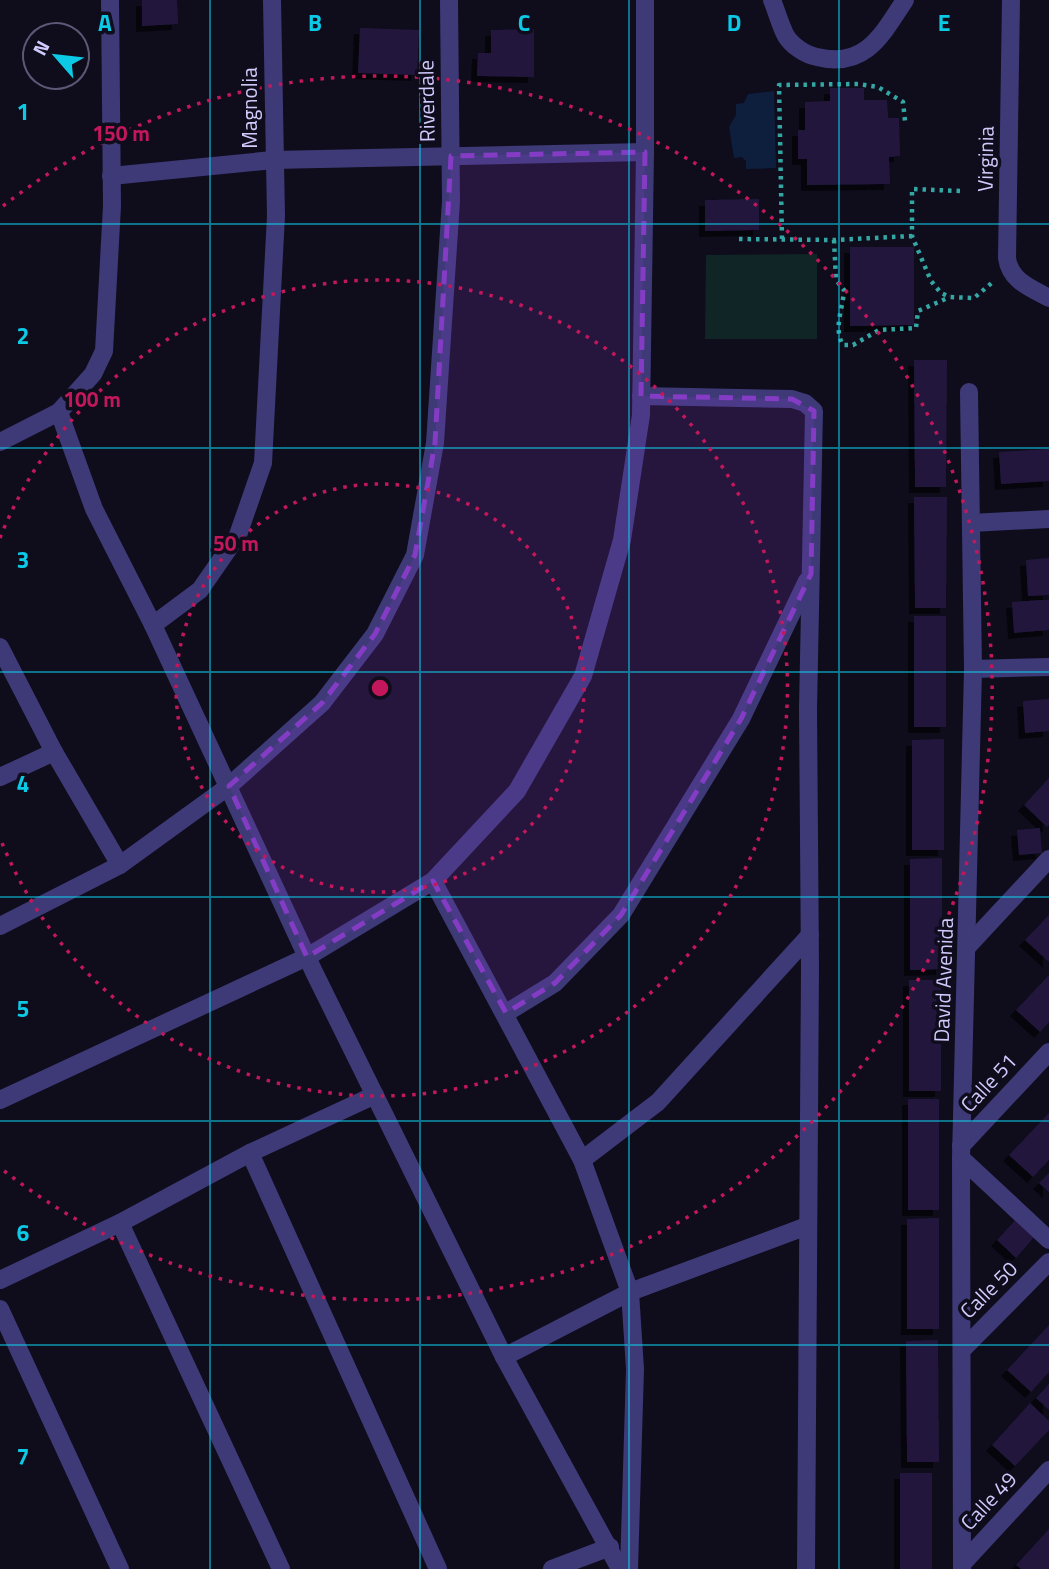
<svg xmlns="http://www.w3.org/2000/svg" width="1049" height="1569" viewBox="0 0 1049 1569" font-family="'Titillium Web',sans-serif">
  <defs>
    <filter id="shadow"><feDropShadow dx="-6" dy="6" stdDeviation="0" flood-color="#0009"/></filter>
  </defs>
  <rect width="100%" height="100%" fill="#0f0c1c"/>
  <path fill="#102525" d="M817,254V339H705L706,255Z"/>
  <path fill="#0e1f3e" d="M774,91L776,168L746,169V161L742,157L734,158L729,127L736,115V104L744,103L748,94Z"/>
  <g fill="#21193c" filter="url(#shadow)">
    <path d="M142,0H177L178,24L142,26Z"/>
    <path d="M360,28L419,30L417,75L358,73Z"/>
    <path d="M534,29V77L477,76L478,53H491V30Z"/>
    <path d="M830,88H864V100H887L888,118H899L900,156L889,157L890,184L807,185V159H798V130H805V102L830,101Z"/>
    <path d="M759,199V230L705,231V200Z"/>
    <path d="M850,247H914V325L850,326Z"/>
    <path d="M914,360H947L946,487H915Z"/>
    <path d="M1049,449V481L1001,484L999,452Z"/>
    <path d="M914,497H947L946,608H915Z"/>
    <path d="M1049,558V595L1028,596L1026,560Z"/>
    <path d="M1041,600H1049V630L1014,633L1012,602Z"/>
    <rect x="914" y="616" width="32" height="111"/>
    <path d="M1049,699V731L1025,733L1023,701Z"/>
    <path d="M944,739V850H912V740Z"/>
    <path d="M1049,778V825L1047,827L1024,805Z"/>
    <path d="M1040,828L1042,853L1019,855L1017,830Z"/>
    <path d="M942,858V969L910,970V859Z"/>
    <path d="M1049,915V962L1025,940Z"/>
    <path d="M1049,975V1022L1040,1032L1016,1010Z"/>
    <rect x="909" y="980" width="32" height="111"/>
    <rect x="908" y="1099" width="31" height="111"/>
    <path d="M1049,1113V1160L1033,1177L1009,1155Z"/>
    <path d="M1049,1173V1192L1039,1183Z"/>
    <path d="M939,1218V1329H907V1219Z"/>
    <path d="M1017,1218L1036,1235L1016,1258L997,1240Z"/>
    <path d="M1049,1325V1372L1031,1392L1007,1370Z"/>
    <path d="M938,1340L939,1462H907L906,1341Z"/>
    <path d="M1049,1384V1410L1036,1398Z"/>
    <path d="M1030,1403L1049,1421V1430L1015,1466L992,1445Z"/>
    <rect x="900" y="1473" width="32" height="96"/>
    <path d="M1049,1529V1569H1021L1016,1565Z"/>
  </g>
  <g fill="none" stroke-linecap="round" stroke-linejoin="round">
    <g stroke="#33a7a4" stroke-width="4.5" stroke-dasharray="3.5 5" stroke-linecap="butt">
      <path d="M960,191L912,189V236L931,281L941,293L950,297L974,298L994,281"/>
      <path d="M739,239L834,240L912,236"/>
      <path d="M782,239L779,85L858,84L878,87L903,102L905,121"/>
      <path d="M834,240L836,280L844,290C843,309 833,328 843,345H853L879,330L916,328L918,311L950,297"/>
    </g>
    <g stroke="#3e3a78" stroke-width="18">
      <path d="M110,0L112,206L104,351L93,374L59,412L94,509L153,625L314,972L504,1357L620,1569"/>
      <path d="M772,0C777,12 780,25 786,36C792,46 806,55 817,57C865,69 882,35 905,0"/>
      <path d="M1011,0L1007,258C1010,281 1031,288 1049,298"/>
      <path d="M111,176L273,160L645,152V0"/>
      <path d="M641,396L792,399L805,403L814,411L808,709L810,967L806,1569"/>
      <path d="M0,442L59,412"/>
      <path d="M971,523L1049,519"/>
      <path d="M153,625L200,590L238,535L263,463L276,216L272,0"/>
      <path d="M0,647L54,752L120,865"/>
      <path d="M973,669L1049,667"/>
      <path d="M0,777L54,752"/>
      <path d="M433,881L582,1160L630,1292L635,1369L629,1569"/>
      <path d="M0,926L120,865L229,786L322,703L375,634L415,555L435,443L451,201L449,0"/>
      <path d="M968,946L1049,859"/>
      <path d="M506,1013L555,983L621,915L741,719L807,581"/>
      <path d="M0,1100L307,957L433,881L517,791L583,676L622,540L641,415L645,152"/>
      <path d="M961,1146L1049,1052"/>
      <path d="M250,1153L438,1569"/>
      <path d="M961,1158L1049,1240"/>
      <path d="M582,1160L658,1102L810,935"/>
      <path d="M0,1280L120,1223"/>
      <path d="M0,1309L120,1569"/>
      <path d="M962,1350L1049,1262"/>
      <path d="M504,1357L630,1292L807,1226"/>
      <path d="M963,1563L1049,1470"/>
      <path d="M281,1569L120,1223L250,1153L375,1095"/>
      <path d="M552,1569L610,1547"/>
      <path d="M962,1569L961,1158L973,669L969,392"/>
    </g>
  </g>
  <path fill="#843cc5" fill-opacity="0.2" stroke="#843cc5" stroke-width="5" stroke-dasharray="14 9" stroke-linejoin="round" d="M645,152L641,396L792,399L814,411L811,574L741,719L621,915L555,983L506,1013L433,881L307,957L229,786L322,703L375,634L415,555L435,443L451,156Z"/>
  <path fill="none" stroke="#0cc9e6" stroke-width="2" stroke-opacity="0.55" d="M210,0V1569M420,0V1569M629,0V1569M839,0V1569M0,224H1049M0,448H1049M0,672H1049M0,897H1049M0,1121H1049M0,1345H1049"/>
  <g fill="none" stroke="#c2185b" stroke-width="3.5" stroke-dasharray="3.5 7">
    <circle cx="380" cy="688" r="204"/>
    <path d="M0 538A408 408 0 1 1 0 838"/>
    <path d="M3 206A612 612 0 1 1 3 1170"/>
  </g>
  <g text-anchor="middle" stroke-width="7" stroke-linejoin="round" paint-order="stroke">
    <g font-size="21" fill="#d1cafc" stroke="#0f0c1c">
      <text transform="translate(427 101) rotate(-91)" y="7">Riverdale</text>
      <text transform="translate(250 108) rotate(-90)" y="7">Magnolia</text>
      <text transform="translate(986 159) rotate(-89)" y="7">Virginia</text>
      <text transform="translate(944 980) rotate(-88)" y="7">David Avenida</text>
      <text transform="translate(989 1083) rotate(-47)" y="7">Calle 51</text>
      <text transform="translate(989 1290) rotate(-45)" y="7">Calle 50</text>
      <text transform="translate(989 1501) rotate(-47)" y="7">Calle 49</text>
    </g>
  </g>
  <g font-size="23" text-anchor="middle" font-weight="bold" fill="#0cc9e6" stroke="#0f0c1c" stroke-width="7" stroke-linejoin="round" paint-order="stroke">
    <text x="105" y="31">A</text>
    <text x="315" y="31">B</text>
    <text x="524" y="31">C</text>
    <text x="734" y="31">D</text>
    <text x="944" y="31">E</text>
    <text x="23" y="120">1</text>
    <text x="23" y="344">2</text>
    <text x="23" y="568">3</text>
    <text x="23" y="792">4</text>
    <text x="23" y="1017">5</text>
    <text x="23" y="1241">6</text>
    <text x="23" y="1465">7</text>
  </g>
  <circle cx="380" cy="688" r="10" fill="#c2185b" stroke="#0f0c1c" stroke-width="3.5"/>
  <g font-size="21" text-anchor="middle" font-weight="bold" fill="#c2185b" stroke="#0f0c1c" stroke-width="7" stroke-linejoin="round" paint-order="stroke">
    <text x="121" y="141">150 m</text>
    <text x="92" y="407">100 m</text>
    <text x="236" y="551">50 m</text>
  </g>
  <g transform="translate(56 56) rotate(298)"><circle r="33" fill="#0f0c1c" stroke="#5d5876" stroke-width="2"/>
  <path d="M0-5L12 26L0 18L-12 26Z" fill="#0cc9e6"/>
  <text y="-10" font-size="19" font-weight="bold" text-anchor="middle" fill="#d1cafc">N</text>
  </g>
</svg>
